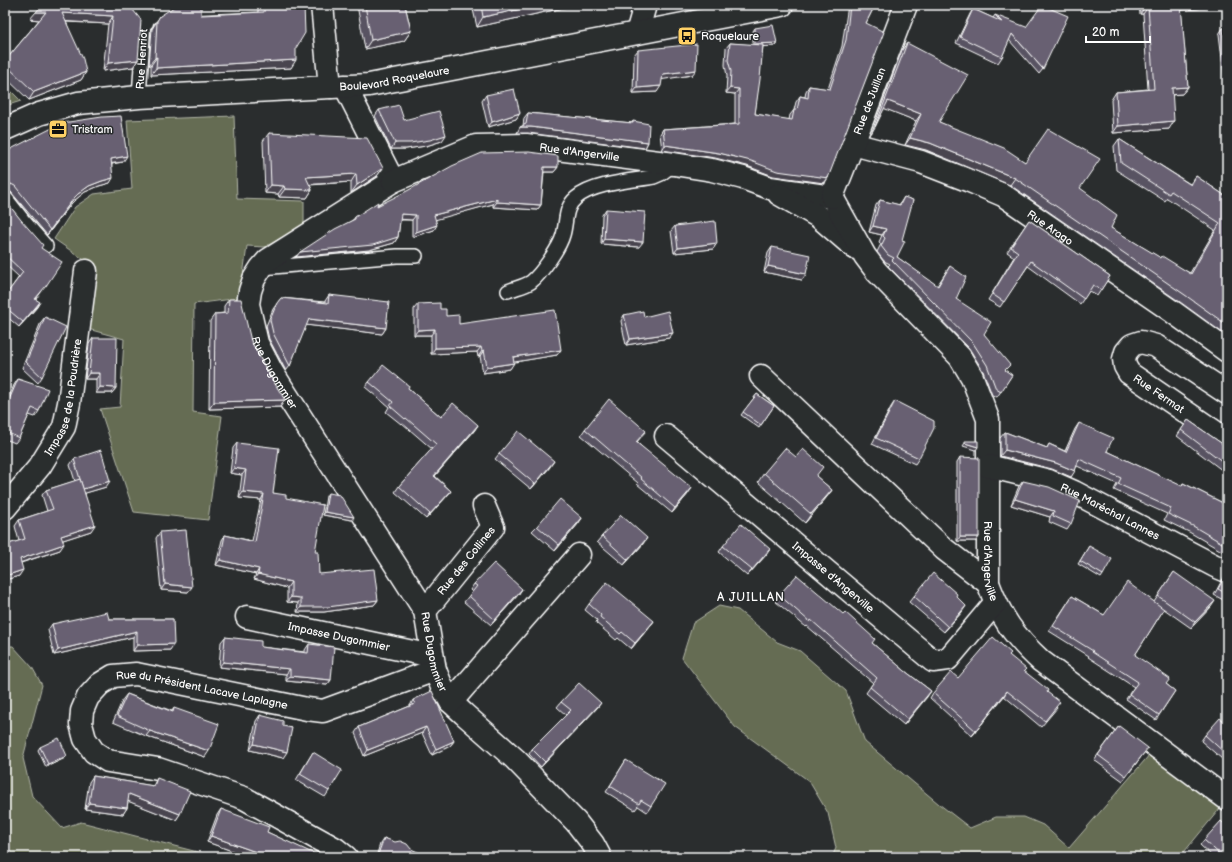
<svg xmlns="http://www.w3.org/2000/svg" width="1232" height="862" viewBox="0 0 1232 862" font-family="'Balsamiq Sans',sans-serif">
  <rect width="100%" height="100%" fill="#2a2d2e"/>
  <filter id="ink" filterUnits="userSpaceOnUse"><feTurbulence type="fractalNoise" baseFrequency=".025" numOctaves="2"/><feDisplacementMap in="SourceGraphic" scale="8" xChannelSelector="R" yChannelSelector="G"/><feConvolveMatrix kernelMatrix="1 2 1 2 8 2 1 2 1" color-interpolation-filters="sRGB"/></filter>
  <g filter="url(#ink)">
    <g fill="#656c52" stroke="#b2b6a8">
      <path d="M5,85L21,101L5,106Z"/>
      <path d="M234,116L237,199L304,201V225L265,247L247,246L240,298L194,304L193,412L222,416L208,520L134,512L100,409L120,407L124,339L88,329L96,268L54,239L75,207L94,194L132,189L127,120Z"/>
      <path d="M719,606L738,610L777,642L800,651L846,691L865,742L939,804L970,828L996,817H1024L1043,825L1069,848L1151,753L1222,806L1180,857H832L836,848L828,813L809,781L735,727L682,658L693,623Z"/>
      <path d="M5,646H13L32,667L42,685L23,758L32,796L62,828L81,822L217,857H130L108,851L84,857H5Z"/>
    </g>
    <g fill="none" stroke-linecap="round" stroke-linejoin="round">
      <g stroke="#fff" stroke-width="16">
        <g id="service">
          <path id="s1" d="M139,97L144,21L169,5"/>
          <path d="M5,197L23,220L46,246"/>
          <path d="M262,268L397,256H416"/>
          <path d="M508,291C515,288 525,286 531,282C541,274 560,247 563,235C567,222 564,208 576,198C594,183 631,181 654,177L661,174L674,164"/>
        </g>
      </g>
      <g stroke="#fff" stroke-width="22">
        <path id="pedestrian" d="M131,5L144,21"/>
      </g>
      <g stroke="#fff" stroke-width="25">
        <g id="minor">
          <path d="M637,33L645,5"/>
          <path id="s2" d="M345,86L393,181L268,260L261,268L254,279L250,291L248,304L257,343L272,372L425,611L435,670L442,687L451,702L464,714L515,759L576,822L593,844L600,857"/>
          <path id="s3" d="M332,87L369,85L782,5"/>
          <path id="s4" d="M853,144L921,162L970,181L1003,195L1173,312L1227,351"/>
          <path id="s5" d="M393,181L476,146L526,145L674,164L712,170L743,178L770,188L832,197"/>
          <path d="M779,194L819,217L855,248"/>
          <path id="s6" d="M832,197L865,256L877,272L960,357L972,377L988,419V583C1001,618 1014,636 1041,661L1227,799"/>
          <path id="s7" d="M832,197L853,144L906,5"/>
          <path d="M761,376L944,549L988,583"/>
          <path id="s8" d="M1227,393L1156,346L1141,342L1132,345L1126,352L1124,359L1125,366L1129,373L1227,440"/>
          <path id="s9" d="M666,436L933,661L948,659L995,603"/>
          <path id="s10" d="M988,466L1049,481L1074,492L1215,566L1227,571"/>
          <path id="s11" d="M5,508L40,466L64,427L69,403L86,271"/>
          <path id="s12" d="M425,611L493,527L484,506"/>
          <path id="s13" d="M247,617L432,656"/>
          <path d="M451,702L579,555"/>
          <path id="s14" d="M346,857L336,849L244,798L158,769L108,761L94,752L85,739L81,724L82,711L88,697L100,684L113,676L136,674L307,709L323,711L435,670"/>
        </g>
      </g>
      <g stroke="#fff" stroke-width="25">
        <path id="tertiary" d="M5,129L39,114L78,103L139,97L330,87L322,5"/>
      </g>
      <use href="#service" stroke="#2a2d2e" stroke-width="13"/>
      <use href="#pedestrian" stroke="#2a2d2e" stroke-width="19"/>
      <use href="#minor" stroke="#2a2d2e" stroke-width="22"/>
      <use href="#tertiary" stroke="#2a2d2e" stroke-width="22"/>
    </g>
    <g fill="#595362" stroke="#fff">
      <path d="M129,5L138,60L133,67L103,71L108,24L66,22L86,72L81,80L29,100L5,77V61L39,20L30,19Z"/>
      <path d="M145,5H155L148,9Z"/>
      <path d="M258,5H304L296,48L291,68L151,75V65H149L152,29L160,16L258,12Z"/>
      <path d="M357,5H405L411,31L404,41L365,49Z"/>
      <path d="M472,5H577L477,27Z"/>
      <path d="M848,5H875L866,23L828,178L824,183L773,176L747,166L715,158L662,150L660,134L663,129L735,124V94L726,93L727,76L725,65L726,48L730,43L753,45V31L755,28L777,43L775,46H763L755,114L789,120L790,115L794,110L796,102L800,96L805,97L806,91L809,86L828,89L842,46Z"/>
      <path d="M1139,5H1208L1206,8L1181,10L1188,87L1182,94L1172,95L1169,129L1113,133L1111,100L1116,92L1148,89L1143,14H1140Z"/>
      <path d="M973,9L993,18L995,15L1043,69L1039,74L1009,40L1002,57L998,63L956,43L970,14Z"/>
      <path d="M1223,28H1227V83H1225L1219,34Z"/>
      <path d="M907,43L939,122L1025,162L1080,188L1111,228L1160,258L1190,273L1215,230L1167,198L1165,201L1116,170L1114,146L1119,139L1190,184L1196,176L1227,197V336L1180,302L1010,185L926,150L905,145L916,121L884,108L875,127L871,134L902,50Z"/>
      <path d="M638,50L692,75L662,79L657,92L633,93L634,55Z"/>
      <path d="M486,95L520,113L516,119L488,127L482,101Z"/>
      <path d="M379,110L404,120L442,141L426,146L406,149H391L375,116Z"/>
      <path d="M528,113L632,123L633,121L648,142L645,148L528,133H517L523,126L524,118Z"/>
      <path d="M269,133L383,168L377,176L351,193V182L310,185L312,190L307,198L279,197L278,194L265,193L263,141Z"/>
      <path d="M5,152L123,162L112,164L110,183L99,186L85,192L75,200L71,204L47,235L11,192L8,189H5Z"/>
      <path d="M558,167L554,172H544L541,205L537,210L493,207V204L436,219L434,230L412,237V220H400L398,237L394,243L369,250L296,257L353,220L355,217L377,206Z"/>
      <path d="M904,197L897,257L937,286L950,266L956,299L984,334L1006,371L1012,375L997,397L992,395L983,371L969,348L888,266L890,264L884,261L877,252L881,244L879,242L882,235L869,232L876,205L880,200L899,205Z"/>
      <path d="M5,200L41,248L42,291L36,299L37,307L19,327L5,315V296L19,277L5,264Z"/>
      <path d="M606,209L639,247L601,244L602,215Z"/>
      <path d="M1029,220L1110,276L1097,296L1089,291L1080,304L1028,266L1000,307L988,300L1014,257L1007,252Z"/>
      <path d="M675,226L717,243L713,249L674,253L671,231Z"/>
      <path d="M772,247L806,274L802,280L764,272L768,253Z"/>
      <path d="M329,295L386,328L382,334L306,325L290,366L286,371L269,339L266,326L273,309L281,298L325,302V301Z"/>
      <path d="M229,299L267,371L285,400L280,407L209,409L210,321L215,314L224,313V306Z"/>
      <path d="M418,304L440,309L446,316L459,324L557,355L514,362L510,369L483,373L480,356L478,357L477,352L431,354V335H414V309Z"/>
      <path d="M624,315L644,317L669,338L626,345L621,321Z"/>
      <path d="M45,317L42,377L38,383L22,368L41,322Z"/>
      <path d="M93,338L116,388L112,393H96V379H85L89,344Z"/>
      <path d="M18,379L39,411L35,417L29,415L19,438L15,443L5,439V407L14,385Z"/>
      <path d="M369,382L408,388L441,417L478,425L474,431L435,476L451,491L447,496L426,519L395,492L399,486L432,449L402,423L401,424L386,412L389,407L365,387Z"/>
      <path d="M757,394L774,406L759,428L741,415Z"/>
      <path d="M895,401L919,458L915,464L872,444L891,407Z"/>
      <path d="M1188,420L1224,445H1227V474L1177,436Z"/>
      <path d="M1079,423L1107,451L1181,486L1183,483L1227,505V554L1189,532L1164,520L1167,514L1114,490L1117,484L1077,466L1071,477L1052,469L1000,456V438L1005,432L1047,448L1049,444L1065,451L1075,429Z"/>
      <path d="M585,429L642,436L637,442L688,494L672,513L637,484L638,483L581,435Z"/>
      <path d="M237,443L273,493L286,498L315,552L319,574L378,600L374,605L324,612H297L298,603L287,602V588L254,579L256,574L216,565L222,540L225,535L252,541L261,500L239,498L242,475L230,473L233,448Z"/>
      <path d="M499,454L550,467L531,489L495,459Z"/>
      <path d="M960,457L979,537L976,541H957V462Z"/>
      <path d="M74,459L106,487L85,493L91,531L63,540L60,550L21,563L19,576L5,580V545L19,541L15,526L19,520L47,511L42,495L46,490L75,481L70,465Z"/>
      <path d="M764,473L817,477L832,490L826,498L805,523L758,482Z"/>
      <path d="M1023,481L1071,524L1067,530L1049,522L1050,517L1011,505L1019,486Z"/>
      <path d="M328,493L352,520L323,515L326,496Z"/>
      <path d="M582,518L578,524L555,551L532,531L537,526Z"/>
      <path d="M160,532L188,592L161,590L156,538Z"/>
      <path d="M602,536L643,544L624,565L597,542Z"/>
      <path d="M723,546L770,549L766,555L747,576L719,552Z"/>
      <path d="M1089,546L1103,575L1101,578L1078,564Z"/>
      <path d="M1174,572L1211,607L1191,628L1164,609L1135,655L1166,684L1175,691L1156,720L1126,699L1134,687L1088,657L1089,656L1049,631L1072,596L1104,615L1154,602Z"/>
      <path d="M1225,576H1227V602L1214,595L1221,582Z"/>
      <path d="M474,584L522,589L518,595L491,625L464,602L472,592L470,590Z"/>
      <path d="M779,595L872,643L905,671L931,691L904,725L866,693L873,683L807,626L806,627L775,601Z"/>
      <path d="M914,596H956L962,612L944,632L909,602Z"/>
      <path d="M589,604L654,621L631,649L618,638L616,640L596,623L597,620L585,610Z"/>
      <path d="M109,619H173L170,650L133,651V637L54,655L48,630L52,624Z"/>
      <path d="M225,637L261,647L305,652V650L309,644L331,680L327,685L286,681V674L219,667L221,642Z"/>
      <path d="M1009,655L1024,671L1047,692L1057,708L1041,727L1004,696L972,736L930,698L933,693L958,678Z"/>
      <path d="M127,694L172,711L174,708L205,757L146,736L113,722L123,699Z"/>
      <path d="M413,700L454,741L450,746L432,755L422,733L364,756L355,733L359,727L410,706Z"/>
      <path d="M561,702L597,708L541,767L529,754L532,749L566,715L557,707Z"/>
      <path d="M260,715L283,726V758L250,750L256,721Z"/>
      <path d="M1227,724V753L1222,759L1201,741L1205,735Z"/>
      <path d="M1119,726L1144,753L1123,781L1094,760Z"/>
      <path d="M40,747L67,756L65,758L46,767L38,750Z"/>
      <path d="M313,752L329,791L325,797L296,780Z"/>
      <path d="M626,760L651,806L647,812L638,806L635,810L606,792Z"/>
      <path d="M93,776L153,786L157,778L180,814L176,820L128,801L127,808L123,814L85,809L89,782Z"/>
      <path d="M221,809L267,832L319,857H249L207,842L217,815Z"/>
      <path d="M384,838L418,857H376L380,844Z"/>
      <path d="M1204,840L1227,857H1213L1200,845Z"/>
    </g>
    <g fill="#494450" stroke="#fff">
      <path d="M151,5H155L148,9Z"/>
      <path d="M540,5H577L477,27L483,17Z"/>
      <path d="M1180,5H1208L1206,8L1176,11Z"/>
      <path d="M1145,7H1148L1143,14H1140Z"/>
      <path d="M36,12H46L40,20L30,19Z"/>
      <path d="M62,13L113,16L108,24L57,21Z"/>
      <path d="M411,31L404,41L365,49L371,40Z"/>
      <path d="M777,43L775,46L753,47L755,44Z"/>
      <path d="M157,57L151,65H149L155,58Z"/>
      <path d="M138,60L133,67L103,71L108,63Z"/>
      <path d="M296,60L291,68L151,75L156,68Z"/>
      <path d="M696,70L692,75L659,80L663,74Z"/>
      <path d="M86,72L81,80L29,100L34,92Z"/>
      <path d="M661,86L657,92L633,93L637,88Z"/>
      <path d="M1188,87L1182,94L1167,95L1172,88Z"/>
      <path d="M730,88L739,89L735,94L726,93Z"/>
      <path d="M888,101L921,114L916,121L883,108Z"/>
      <path d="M520,113L516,119L488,127L492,122Z"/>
      <path d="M1174,121L1169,129L1113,133L1118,126Z"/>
      <path d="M520,127H531L648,142L645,148L528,133H517Z"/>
      <path d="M446,135L442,141L426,146L406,149H391L395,143Z"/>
      <path d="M910,138L930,143L1015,178L1010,185L926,150L905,145Z"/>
      <path d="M1227,143V147L1223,149Z"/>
      <path d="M665,145L719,153L828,178L824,183L773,176L747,166L715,158L662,150Z"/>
      <path d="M127,156L123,162L107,164L111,159Z"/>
      <path d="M544,167H558L554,172H541Z"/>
      <path d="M383,168L377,176L351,193L357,185Z"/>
      <path d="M356,174L351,182L300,185L306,177Z"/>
      <path d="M113,178L110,183L99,186L85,192L75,200L71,204L47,235L74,198L78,194L89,186L102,181Z"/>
      <path d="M7,184H11L8,189H5V185Z"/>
      <path d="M271,185L284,186L278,194L265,193Z"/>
      <path d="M285,189L312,190L307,198L279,197Z"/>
      <path d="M497,199L493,204L431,221L434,215Z"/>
      <path d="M497,202L541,205L537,210L493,207Z"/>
      <path d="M401,214L416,215L412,220L397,219Z"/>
      <path d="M437,225L434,230L412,237L416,232Z"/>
      <path d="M873,226L886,229L882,235L869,232Z"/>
      <path d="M398,237L394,243L369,250L296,257L300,252Z"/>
      <path d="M604,239L643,242L639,247L601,244Z"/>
      <path d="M717,243L713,249L674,253L678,248Z"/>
      <path d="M768,266L806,274L802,280L764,272Z"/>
      <path d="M40,302L37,307L19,327L23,322Z"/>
      <path d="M309,319L386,328L382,334L305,325Z"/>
      <path d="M435,329L431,335H414L418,330Z"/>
      <path d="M673,333L669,338L626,345L630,339Z"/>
      <path d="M481,347L477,352L431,354L435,348Z"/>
      <path d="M484,350L480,356L478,357L482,351Z"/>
      <path d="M561,350L557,355L509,363L513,357Z"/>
      <path d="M514,363L510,369L483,373L487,367Z"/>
      <path d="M89,373H100L96,379H85Z"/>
      <path d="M100,387L116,388L112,393H96Z"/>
      <path d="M285,400L280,407L209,409L214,402Z"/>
      <path d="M478,425L474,431L430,481L434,476Z"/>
      <path d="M965,443L978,447L976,450L963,446Z"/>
      <path d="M1005,450L1056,463L1075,471L1071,477L1052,469L1000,456Z"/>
      <path d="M554,461L550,467L531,489L535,484Z"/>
      <path d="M234,468L246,470L242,475L230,473Z"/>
      <path d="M110,481L106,487L79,495L83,489Z"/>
      <path d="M692,488L688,494L672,513L675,508Z"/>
      <path d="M832,490L826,498L805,523L811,514Z"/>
      <path d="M451,491L447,496L426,519L430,514Z"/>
      <path d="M243,492L264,494L261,500L239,498Z"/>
      <path d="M1015,499L1054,511L1050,517L1011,505Z"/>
      <path d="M325,512L354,517L352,520L323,515Z"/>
      <path d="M582,518L578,524L555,551L559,545Z"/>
      <path d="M95,525L91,531L57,542L61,536Z"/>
      <path d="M960,537H979L976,541H957Z"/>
      <path d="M647,538L643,544L624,565L628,560Z"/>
      <path d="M64,544L60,550L16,564L20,559Z"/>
      <path d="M770,549L766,555L747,576L752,570Z"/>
      <path d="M220,560L259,569L256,574L216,565Z"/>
      <path d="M23,570L19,576L5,580V576Z"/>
      <path d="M258,574L291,582L287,588L254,579Z"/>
      <path d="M165,584L192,587L188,592L161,590Z"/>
      <path d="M522,589L518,595L491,625L495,620Z"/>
      <path d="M291,597L301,598L298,603L287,602Z"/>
      <path d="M378,600L374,605L324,612H297L301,607Z"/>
      <path d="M1215,601L1211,607L1191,628L1195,622Z"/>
      <path d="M966,606L962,612L944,632L948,627Z"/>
      <path d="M654,621L650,626L631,649L635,643Z"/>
      <path d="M137,631L133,637L54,655L58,650Z"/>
      <path d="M174,644L170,650L133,651L137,645Z"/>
      <path d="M223,662L290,669L286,674L219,667Z"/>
      <path d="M290,676L331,680L327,685L286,681Z"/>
      <path d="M931,691L927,697L904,725L908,719Z"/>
      <path d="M1007,691L1004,696L972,736L976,731Z"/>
      <path d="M601,703L597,708L541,767L545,762Z"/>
      <path d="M426,727L422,733L364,756L368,750Z"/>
      <path d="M150,731L209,751L205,757L146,736Z"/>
      <path d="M454,741L450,746L432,755L436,749Z"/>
      <path d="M254,744L287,752L283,758L250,750Z"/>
      <path d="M67,756L65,758L46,767L48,764Z"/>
      <path d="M129,794L180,814L176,820L125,800Z"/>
      <path d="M89,803L127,808L123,814L85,809Z"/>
      <path d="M211,836L270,857H249L207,842Z"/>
    </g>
    <g fill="#686172" stroke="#fff">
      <path d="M42,5H129L141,20L138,60L108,63L113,16L62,13L83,59L86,72L34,92L5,64V61L46,12H36Z"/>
      <path d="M177,5H201V15L264,12V5H304L305,33L296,48V60L156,68L157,57L155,58L157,21L160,16Z"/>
      <path d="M365,5H405L411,31L371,40Z"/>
      <path d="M481,5H540L483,17Z"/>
      <path d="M850,5H875L866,23L884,32L828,178L777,171L751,161L719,153L665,145L663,129L739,124V89L730,88L731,71L728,60L730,43L763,45L760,79L755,114L792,120L794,110H797L800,96L808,98L809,86L830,89L846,40Z"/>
      <path d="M1042,5L1068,16L1043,69L1012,34L1002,57L960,37L973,9L1002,22L995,15L1026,27Z"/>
      <path d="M1145,5H1181L1188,87L1172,88L1174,121L1118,126L1116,92L1154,89L1148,7H1145Z"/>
      <path d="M773,25L777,43L755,44V28Z"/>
      <path d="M1223,28H1227V62Z"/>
      <path d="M907,43L968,75L939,122L1004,148L1025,162L1048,129L1100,159L1080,188L1117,215L1111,228L1161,258L1162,256L1191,274L1220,223L1171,191L1169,194L1121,163L1119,139L1191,185L1196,176L1227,197V325L1185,295L1015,178L930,143L910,138L921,114L888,101L875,127Z"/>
      <path d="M697,44L696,70L663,74L661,86L637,88L638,50Z"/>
      <path d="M514,89L520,113L492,122L486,95Z"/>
      <path d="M399,105L404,120L439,111L446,135L430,140L410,143H395L379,110Z"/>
      <path d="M528,113L633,123V121L649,124L648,142L531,127H520L526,124Z"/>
      <path d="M121,116L127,156L111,159L113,178L102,181L89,186L78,194L74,198L50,230L15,186L11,184H7L5,185V152L62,123L102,117Z"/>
      <path d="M269,133L367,138L383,168L357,185L356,174L306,177L312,190L285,189L284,186L271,185Z"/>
      <path d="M529,152L558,156V167H544L541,205L497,202V199L434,215L437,225L416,232V215L401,214L398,237L373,245L300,252L335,229L355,219V217L378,202L377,206L407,191L452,166L482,153Z"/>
      <path d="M904,197L913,200L902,240L905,241L897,257L938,286L950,266L966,277L956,299L991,322L984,334L1010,365L1005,370L1012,375L1001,392L996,389L987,365L973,343L892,260L894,258L888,255L881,246L885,238L883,236L886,229L873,226L880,200L900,205Z"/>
      <path d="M5,200L21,220L43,245L41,248L62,262L46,286L35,299L40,302L23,322L5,307V296L23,272L5,255V250L8,247L5,244Z"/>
      <path d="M606,209L645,212L643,242L604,239Z"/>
      <path d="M1029,220L1110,276L1101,290L1093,285L1084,299L1031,261L1004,302L992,294L1018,252L1011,247Z"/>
      <path d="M715,221L717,243L678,248L675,226Z"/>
      <path d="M772,247L810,255L806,274L768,266Z"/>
      <path d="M329,295L389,302L386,328L309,319L290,366L273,333L270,320L277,303L281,298L328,303Z"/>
      <path d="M229,299H241L251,341L267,371L285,400L214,402L215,314L228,313Z"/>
      <path d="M440,303V309H446V316L459,315V324L555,310L561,350L513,357L514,363L487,367L484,350L482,351L481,347L435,348V329L418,330V304Z"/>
      <path d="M643,311L644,317L668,311L673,333L630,339L624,315Z"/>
      <path d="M45,317L66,327L42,377L26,362Z"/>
      <path d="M93,338H117L116,388L100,387V373H89Z"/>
      <path d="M383,365L409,386L408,388L441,417L453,403L478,425L434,476L451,491L430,514L399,486L436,444L406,418L405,419L390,406L393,402L369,382Z"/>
      <path d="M18,379L48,389L39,411L32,408L19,438L6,432L5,436V407H6Z"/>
      <path d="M757,394L774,406L761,425L743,412Z"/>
      <path d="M609,399L646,431L636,442L692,488L675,508L641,479L642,478L585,429Z"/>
      <path d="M895,401L934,421V428L919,458L876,438Z"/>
      <path d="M1188,420L1224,445H1227V465L1181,430Z"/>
      <path d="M1079,423L1113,438L1107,451L1182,486L1183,483L1227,505V546L1193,526L1168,514L1171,508L1118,484L1121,478L1079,459L1075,471L1056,463L1005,450V432L1047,448L1049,444L1066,452Z"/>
      <path d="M518,431L554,461L535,484L499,454Z"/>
      <path d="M965,441H978V447L965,443Z"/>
      <path d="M237,443L279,448L273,493L286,495V498L323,505L315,552H318L319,574L374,569L378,600L328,607H301V598L291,597V582L258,574L259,569L220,560L225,535L255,542L264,494L243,492L246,470L234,468Z"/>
      <path d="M785,448L796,457L803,449L823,467L816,476L832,490L811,514L764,473Z"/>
      <path d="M101,450L110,481L83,489L74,459Z"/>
      <path d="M960,457L979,458V537H960Z"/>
      <path d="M80,479L95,525L61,536L64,544L20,559L23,570L5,576V545L25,539L19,520L53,509L46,490Z"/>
      <path d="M1023,481L1049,487L1080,501L1071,524L1053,516L1054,511L1015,499Z"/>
      <path d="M328,493L340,495L354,517L325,512Z"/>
      <path d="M560,499L582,518L559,545L537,526Z"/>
      <path d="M621,515L647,538L628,560L602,536Z"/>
      <path d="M741,524L770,549L752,570L723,546Z"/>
      <path d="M186,530L192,587L165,584L160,532Z"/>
      <path d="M1089,546L1112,559L1103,575L1080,561Z"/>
      <path d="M494,563L522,589L495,620L469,596L477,586L474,584Z"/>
      <path d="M1174,572L1215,601L1195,622L1158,596Z"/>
      <path d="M933,573L957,594L956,596L966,606L948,627L914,596Z"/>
      <path d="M797,575L843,614L845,612L875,639L872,643L905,671L931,691L908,719L870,687L877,678L811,620L810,622L779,595Z"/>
      <path d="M1225,576H1227V594L1218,589Z"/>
      <path d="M607,582L654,621L635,643L622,632L620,634L600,617L601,615L589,604Z"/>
      <path d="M1127,582L1164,609L1135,655L1170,679L1166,684L1175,691L1159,715L1129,694L1138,682L1092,652L1093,651L1053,626L1072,596L1104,615Z"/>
      <path d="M107,612L109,619H173L174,644L137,645V631L58,650L52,624Z"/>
      <path d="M225,637L261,641V647L308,653L309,644L334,647L331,680L290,676V669L223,662Z"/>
      <path d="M993,637L1011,653L1009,655L1026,669L1024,671L1048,690L1047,692L1060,702L1045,721L1007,691L976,731L933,693L951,672L958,678Z"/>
      <path d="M579,683L601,703L545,762L532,749L571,710L561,702Z"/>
      <path d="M432,691L454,741L436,749L426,727L368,750L359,727L415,704L413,700Z"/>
      <path d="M127,694L173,712L174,708L219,724L209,751L150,731L117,716Z"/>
      <path d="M260,715L283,721V726L292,728L287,752L254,744Z"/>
      <path d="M1220,718L1227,724V752L1226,754L1205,735Z"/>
      <path d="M1119,726L1148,748L1126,776L1098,755Z"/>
      <path d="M59,738L67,756L48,764L40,747Z"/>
      <path d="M313,752L342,770L329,791L300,774Z"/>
      <path d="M626,760L665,784L651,806L641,800L639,804L610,786Z"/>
      <path d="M93,776L154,786L157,778L190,791L180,814L129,794L127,808L89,803Z"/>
      <path d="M221,809L269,827L267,832L319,856V857H270L211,836Z"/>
      <path d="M1221,821L1227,826V857H1223L1204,840Z"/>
      <path d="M384,838L395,842L400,841L407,844L411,849L420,853L418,857H377Z"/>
    </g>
  </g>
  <defs>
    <g id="bus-square" transform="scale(1)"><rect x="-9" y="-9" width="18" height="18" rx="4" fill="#ffd166" stroke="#2a2d2e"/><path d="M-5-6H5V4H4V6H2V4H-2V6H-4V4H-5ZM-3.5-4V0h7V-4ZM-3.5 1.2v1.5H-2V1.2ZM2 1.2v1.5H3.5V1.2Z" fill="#111"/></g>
    <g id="office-square" transform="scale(1)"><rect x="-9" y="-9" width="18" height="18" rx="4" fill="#ffd166" stroke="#2a2d2e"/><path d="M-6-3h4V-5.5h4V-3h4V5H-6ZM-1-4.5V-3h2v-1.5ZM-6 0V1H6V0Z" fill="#111"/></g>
  </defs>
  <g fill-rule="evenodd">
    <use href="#bus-square" x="687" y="36"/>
    <use href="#office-square" x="58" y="129"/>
  </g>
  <g text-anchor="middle" stroke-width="3" stroke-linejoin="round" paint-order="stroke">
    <g font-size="11" fill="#fff" stroke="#2a2d2e" text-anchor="start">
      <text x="701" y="40">Roquelaure</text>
      <text x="72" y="133">Tristram</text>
    </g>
    <g font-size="11" fill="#fff" stroke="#2a2d2e">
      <text dy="4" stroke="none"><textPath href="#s1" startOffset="38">Rue Henriot</textPath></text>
      <text dy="4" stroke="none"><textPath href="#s3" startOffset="63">Boulevard Roquelaure</textPath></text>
      <text dy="4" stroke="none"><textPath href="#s7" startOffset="103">Rue de Juillan</textPath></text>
      <text dy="4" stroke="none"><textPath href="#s5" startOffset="194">Rue d'Angerville</textPath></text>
      <text dy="4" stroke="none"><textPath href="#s4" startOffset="216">Rue Arago</textPath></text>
      <text dy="4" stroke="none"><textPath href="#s2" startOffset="378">Rue Dugommier</textPath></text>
      <text dy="4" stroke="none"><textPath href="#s8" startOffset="178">Rue Fermat</textPath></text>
      <text dy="4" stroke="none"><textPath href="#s11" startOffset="129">Impasse de la Poudrière</textPath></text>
      <text dy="4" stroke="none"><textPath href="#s10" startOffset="131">Rue Maréchal Lannes</textPath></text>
      <text dy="4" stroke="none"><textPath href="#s12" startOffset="65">Rue des Collines</textPath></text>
      <text dy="4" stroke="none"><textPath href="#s6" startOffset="417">Rue d'Angerville</textPath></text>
      <text dy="4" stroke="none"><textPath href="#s9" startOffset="219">Impasse d'Angerville</textPath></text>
      <text dy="4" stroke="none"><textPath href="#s13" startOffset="94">Impasse Dugommier</textPath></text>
      <text dy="4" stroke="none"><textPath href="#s2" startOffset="702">Rue Dugommier</textPath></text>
      <text dy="4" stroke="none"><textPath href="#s14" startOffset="459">Rue du Président Lacave Laplagne</textPath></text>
    </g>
    <g font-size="12" letter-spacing="1" fill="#fff" stroke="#2a2d2e">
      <text x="751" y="601">A JUILLAN</text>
    </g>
  </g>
  <rect width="1232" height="862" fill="none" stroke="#2a2d2e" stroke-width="20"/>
  <rect x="10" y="10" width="1212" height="842" fill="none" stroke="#fff" stroke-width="1.5" filter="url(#ink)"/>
  <path d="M1086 36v6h64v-6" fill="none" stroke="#ffffff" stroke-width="2"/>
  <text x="1092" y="36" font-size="12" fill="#ffffff" stroke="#2a2d2e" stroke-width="3" paint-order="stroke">20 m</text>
</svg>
